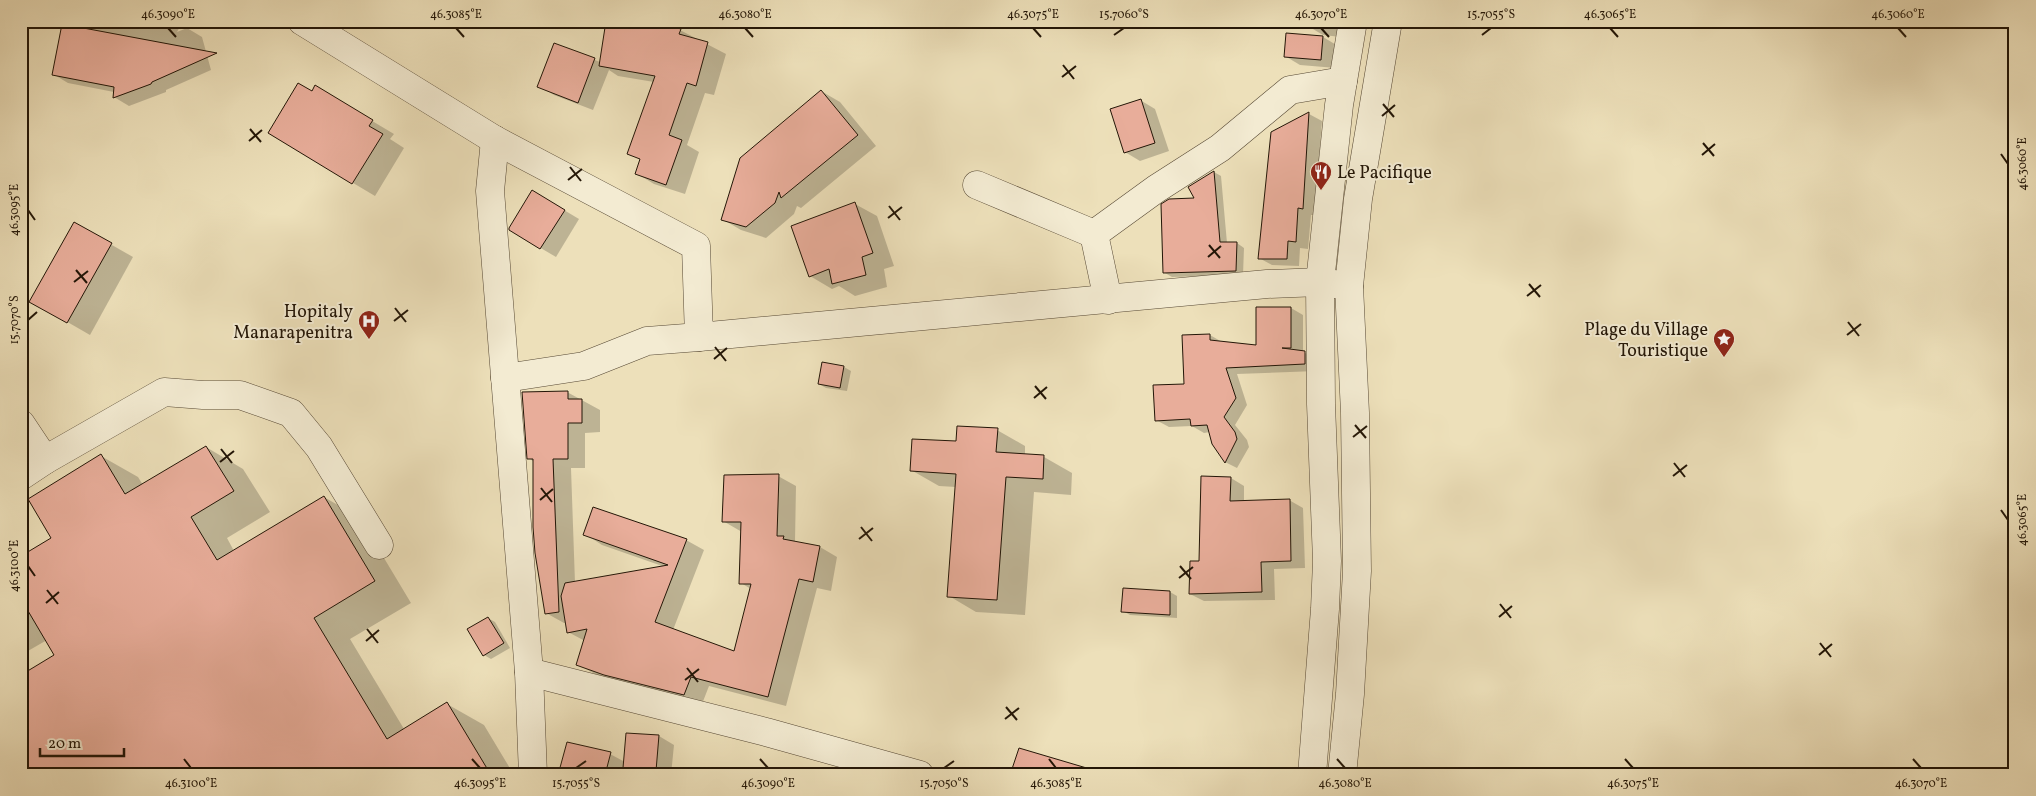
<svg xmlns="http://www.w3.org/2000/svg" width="2036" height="796" viewBox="0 0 2036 796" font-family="Vollkorn,serif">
  <rect width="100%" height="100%" fill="#ede0ba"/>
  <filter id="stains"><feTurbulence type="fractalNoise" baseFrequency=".004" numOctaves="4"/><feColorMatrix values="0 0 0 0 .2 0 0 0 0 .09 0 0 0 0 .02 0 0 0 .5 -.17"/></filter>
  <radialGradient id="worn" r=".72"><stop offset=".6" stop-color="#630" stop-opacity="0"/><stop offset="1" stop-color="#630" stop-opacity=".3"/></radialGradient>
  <g fill="#0003">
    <path d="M64,21H183L177,32L187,28L202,37L211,70L166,90V92L129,106L114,97V92L68,83L53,74Z"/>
    <path d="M1187,21H1229V29L1199,28Z"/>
    <path d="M1308,21H1352L1350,38L1323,35L1308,26Z"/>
    <path d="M680,30L726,54L714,95L705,93L687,145L699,152L685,194L654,184L636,173L641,160L629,153L654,82L618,76L609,70L593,110L554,95L539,86L555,45L600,62Z"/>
    <path d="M1323,37L1338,46L1336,68L1300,65L1285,56Z"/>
    <path d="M821,91L840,102L876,146L801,208L797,206L794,214L766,238L741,230L722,219Z"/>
    <path d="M312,92L337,100L394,134L390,139L404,148L375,196L269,133Z"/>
    <path d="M1140,100L1155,109L1169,151L1140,161L1125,152Z"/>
    <path d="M1309,114L1322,121L1315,215H1311L1308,249L1300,248L1299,266L1272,265L1259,258L1272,133Z"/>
    <path d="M1214,172L1221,176L1227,243H1237L1244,248L1243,275L1172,277L1165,273L1195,199Z"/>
    <path d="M532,191L579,219L556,257L510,230Z"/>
    <path d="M855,204L877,216L894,266L884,269L887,287L855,296L839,286L832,289L810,276Z"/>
    <path d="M75,224L133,257L90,335L31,301Z"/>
    <path d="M1291,308L1303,315V352L1317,359V371L1237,374L1247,405L1235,425L1247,440L1249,447L1237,468L1225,462L1210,432L1204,433L1192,426L1169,427L1156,420L1186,385L1210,335L1222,342L1257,347V309Z"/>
    <path d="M844,367L851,371L847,391L826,388L819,384Z"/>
    <path d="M567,392L600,410V432L585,433V468H571L575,583L665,567L602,545L585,534L686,540L704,550L673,630L735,653L751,589L741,583L742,532L723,521L778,476L796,486L795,542L820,547L837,557L831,591L817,588L786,706L709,686L702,704L623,684L595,674L577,664L585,641L568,632L567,623H564L546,613L534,462L529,458Z"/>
    <path d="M997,430L1025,446V455L1044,457L1072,473L1071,495L1034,492L1025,615L976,612L949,596L956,487L939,486L911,470L957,443Z"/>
    <path d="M206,447L243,469L270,512L227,538L234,551L324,497L360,518L411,603L350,639L404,729L447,704L484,725L514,775H21L56,655L47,640L21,655V557L53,538L101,456L138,477L143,485Z"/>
    <path d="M1202,478H1231L1244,486V502L1289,500L1303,508L1305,568L1274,569L1275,600L1204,601L1190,594L1200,562Z"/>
    <path d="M1170,592L1177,596V618L1130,615L1123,611Z"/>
    <path d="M488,618L495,622L510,648L491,659L484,655Z"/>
    <path d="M659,736L674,745L671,775H637L624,767L622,775H564L610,754L625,762Z"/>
  </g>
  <g fill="#e8ad9a" stroke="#231607">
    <path d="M606,21H652L681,29L679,34L708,42L696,86L687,83L669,135L682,140L666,185L635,174L640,159L627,154L655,76L599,66Z"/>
    <path d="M62,24L217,53L152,82L151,84L113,98L114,87L52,75Z"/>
    <path d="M1286,33L1323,36L1321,60L1284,57Z"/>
    <path d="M554,43L595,58L578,103L537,87Z"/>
    <path d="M298,83L312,91L315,85L373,120L369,126L383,134L352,184L268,133Z"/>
    <path d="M821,90L858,135L781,198L779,192L775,203L746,227L721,220L740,158Z"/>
    <path d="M1141,99L1155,143L1124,153L1110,109Z"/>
    <path d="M1309,112L1303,209L1298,208L1296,242L1288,241L1287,259H1258L1271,132Z"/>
    <path d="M1214,171L1220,242H1237L1236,271L1163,273L1161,204L1169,199L1194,198L1188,187Z"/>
    <path d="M532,190L565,210L540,249L509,230V228Z"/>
    <path d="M855,202L873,253L862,257L866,275L832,284L829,269L809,277L791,226Z"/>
    <path d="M74,222L112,243L67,323L29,302Z"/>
    <path d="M1256,307H1291V348H1282L1305,351V364L1226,368L1236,398L1224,417L1235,432L1237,439L1225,463L1212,444L1207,425L1191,426L1190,419L1155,421L1153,385L1184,384L1182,335L1210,334V340L1256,345Z"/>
    <path d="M822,362L844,366L840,388L818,384Z"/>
    <path d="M568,391V399H582V423H568V459H553L559,612L545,614L535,553L533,527V459H527L522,392Z"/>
    <path d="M957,426L998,428L996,452L1044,455L1043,479L1006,477L997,600L947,597L956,474L910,471L912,439L956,441Z"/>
    <path d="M206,446L234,491L191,517L217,560L324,496L375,581L314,618L387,739L447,702L491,775H21V675L54,655L21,599V556L51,538L28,499L101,454L125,494Z"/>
    <path d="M779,474L777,536H784L783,539L820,546L813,582L799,579L768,697L691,677L684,695L604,675L576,665L587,629L567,633L561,596L565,583L668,565L583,535L593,507L687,539L655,622L734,651L751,584H739L741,522H722L724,475Z"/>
    <path d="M1201,476L1231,477L1230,501L1290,499L1291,561L1261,562L1262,592L1189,594L1190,561H1199Z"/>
    <path d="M1123,588L1170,591V615L1121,612Z"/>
    <path d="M488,617L504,643L483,656L467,629Z"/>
    <path d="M626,733L659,735L656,771L623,768Z"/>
    <path d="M567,742L611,752L605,775H558Z"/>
    <path d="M1019,748L1090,769L1089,775H1010Z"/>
  </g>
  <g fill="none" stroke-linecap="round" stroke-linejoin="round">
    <g stroke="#564834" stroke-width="29">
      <g id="minor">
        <path d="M302,21L495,140L696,246L699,337L1267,284L1320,282L1349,286"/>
        <path d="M495,140L490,191L529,672L533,775"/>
        <path d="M977,185L1094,234"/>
        <path d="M1108,300L1094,234L1156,189L1220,148L1290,90L1343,81"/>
        <path d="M505,378L584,366L647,341L699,337"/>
        <path d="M21,424L45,460"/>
        <path d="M21,476L45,460L164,392L203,395H240L291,413L319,447L379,545"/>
        <path d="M529,672L766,732L920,775"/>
        <path d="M1312,775L1325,609L1327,561L1321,404L1320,282L1339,105L1353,21"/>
        <path d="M1342,775L1350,694L1357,571L1355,413L1349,286L1358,199L1388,21"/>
      </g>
    </g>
    <use href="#minor" stroke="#f3ebd2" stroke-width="28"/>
  </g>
  <path fill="none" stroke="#231607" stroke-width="2" d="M168,28L176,37M456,28L464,37M745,28L753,37M1033,28L1041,37M1321,28L1329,37M1610,28L1618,37M1898,28L1906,37M1114,35L1124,28M1482,35L1491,28M1063,65L1074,79M1062,77L1076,66M1383,104L1394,117M1382,116L1395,105M250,129L261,142M249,141L262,130M1703,143L1714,156M2001,154L2008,164M1702,155L1715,144M570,167L581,181M568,180L582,169M889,206L900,220M28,210L35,220M888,218L902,207M1209,245L1220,258M1208,257L1221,246M76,270L87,283M74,282L88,271M1529,284L1540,297M1527,296L1541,285M395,308L406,322M28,320L37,312M394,321L408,310M1848,322L1859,336M1847,335L1861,324M715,347L726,361M714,359L727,348M1035,386L1046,399M1034,398L1047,387M1355,425L1366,438M1353,437L1367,426M221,449L232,463M220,462L234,451M1674,463L1685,477M1673,476L1687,465M541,488L552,502M540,500L553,489M2001,510L2008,520M861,527L872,541M859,539L873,528M28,566L35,576M1180,566L1191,579M1179,578L1193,567M47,590L58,604M46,603L59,592M1500,604L1511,618M1499,617L1512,606M367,629L378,643M366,641L379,630M1820,643L1831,657M1819,655L1832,644M687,668L698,682M685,680L699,669M1006,707L1017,720M1005,719L1019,708M184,759L191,768M472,759L480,768M760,759L768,768M1049,759L1056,768M1337,759L1345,768M1625,759L1633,768M1913,759L1921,768M576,768L586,761M944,768L954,761"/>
  <defs>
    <g id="restaurant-pin" transform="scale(1.125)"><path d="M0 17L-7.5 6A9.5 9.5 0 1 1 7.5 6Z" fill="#8f2418" stroke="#f3ebd2"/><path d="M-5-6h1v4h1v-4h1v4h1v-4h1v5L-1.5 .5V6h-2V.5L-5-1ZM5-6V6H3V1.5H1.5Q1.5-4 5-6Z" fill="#fff"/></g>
    <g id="hospital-pin" transform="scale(1.125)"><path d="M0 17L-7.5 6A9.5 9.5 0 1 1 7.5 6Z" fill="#8f2418" stroke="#f3ebd2"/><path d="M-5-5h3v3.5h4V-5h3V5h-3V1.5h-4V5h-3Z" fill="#fff"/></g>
    <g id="sight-pin" transform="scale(1.125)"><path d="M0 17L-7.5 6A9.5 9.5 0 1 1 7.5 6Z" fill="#8f2418" stroke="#f3ebd2"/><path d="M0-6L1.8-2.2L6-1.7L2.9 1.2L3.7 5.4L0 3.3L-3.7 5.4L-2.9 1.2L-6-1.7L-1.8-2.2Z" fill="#fff"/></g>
  </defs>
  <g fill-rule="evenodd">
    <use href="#restaurant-pin" x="1321" y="172"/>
    <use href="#hospital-pin" x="369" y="321"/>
    <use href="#sight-pin" x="1724" y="339"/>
  </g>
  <g text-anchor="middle" stroke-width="4" stroke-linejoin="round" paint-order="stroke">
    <g font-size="18" fill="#231607" stroke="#f3ebd2" text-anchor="end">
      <text x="1337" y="178" text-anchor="start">Le Pacifique</text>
      <text x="353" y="317">Hopitaly<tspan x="353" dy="21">Manarapenitra</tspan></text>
      <text x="1708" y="335">Plage du Village<tspan x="1708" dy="21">Touristique</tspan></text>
    </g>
  </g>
  <rect width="2036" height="796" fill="none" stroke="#ede0ba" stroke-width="55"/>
  <path d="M40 748v8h84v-8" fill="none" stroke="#231607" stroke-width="2.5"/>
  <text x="48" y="748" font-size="15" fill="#231607" stroke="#f3ebd2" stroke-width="4" paint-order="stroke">20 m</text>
  <rect x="28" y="28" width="1980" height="740" fill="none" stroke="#231607" stroke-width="2"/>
  <g font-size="12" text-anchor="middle" fill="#231607">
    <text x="168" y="18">46.3090°E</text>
    <text x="456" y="18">46.3085°E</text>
    <text x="745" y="18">46.3080°E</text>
    <text x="1033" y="18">46.3075°E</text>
    <text x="1124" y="18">15.7060°S</text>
    <text x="1321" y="18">46.3070°E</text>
    <text x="1491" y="18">15.7055°S</text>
    <text x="1610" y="18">46.3065°E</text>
    <text x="1898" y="18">46.3060°E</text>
    <text transform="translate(2022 164) rotate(-90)" y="4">46.3060°E</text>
    <text transform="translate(14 210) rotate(-90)" y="4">46.3095°E</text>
    <text transform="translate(14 320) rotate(-90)" y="4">15.7070°S</text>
    <text transform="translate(2022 520) rotate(-90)" y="4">46.3065°E</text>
    <text transform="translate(14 566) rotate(-90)" y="4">46.3100°E</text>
    <text x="191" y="787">46.3100°E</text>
    <text x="480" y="787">46.3095°E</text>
    <text x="576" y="787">15.7055°S</text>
    <text x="768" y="787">46.3090°E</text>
    <text x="944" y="787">15.7050°S</text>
    <text x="1056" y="787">46.3085°E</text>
    <text x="1345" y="787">46.3080°E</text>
    <text x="1633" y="787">46.3075°E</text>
    <text x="1921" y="787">46.3070°E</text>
  </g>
  <rect width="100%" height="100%" filter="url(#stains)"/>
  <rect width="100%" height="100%" fill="url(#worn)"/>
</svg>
